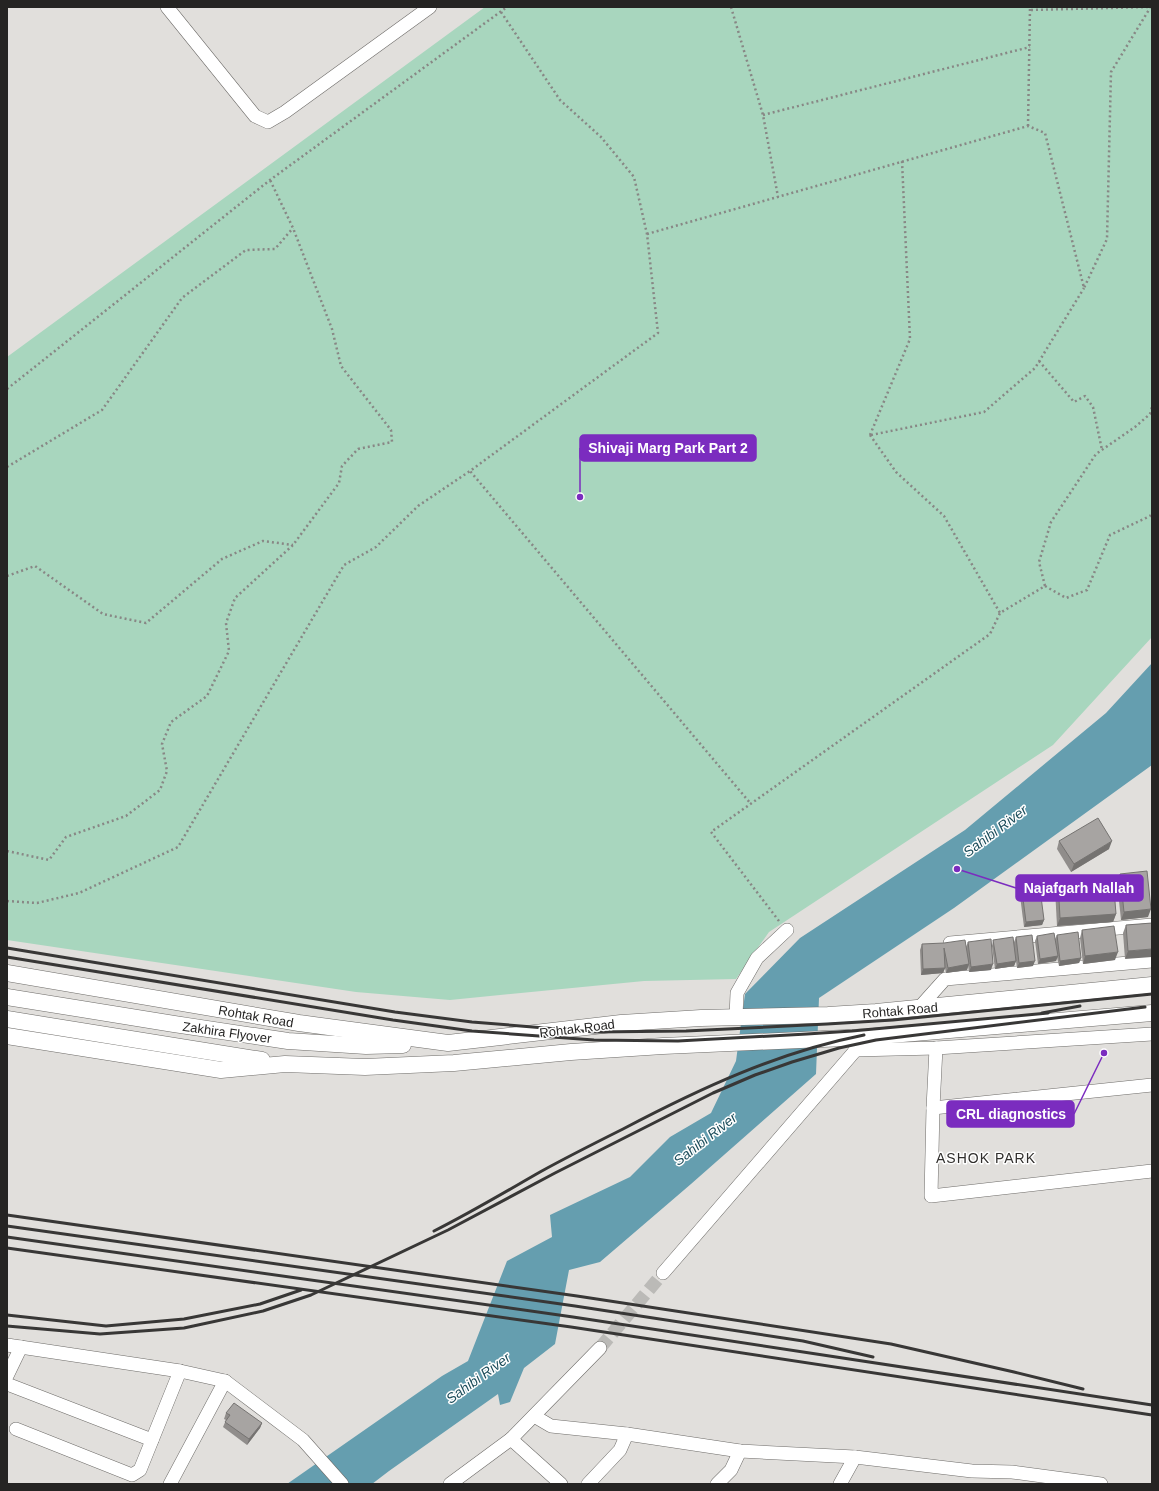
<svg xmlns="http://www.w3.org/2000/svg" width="1159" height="1491" viewBox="0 0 1159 1491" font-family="Arial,sans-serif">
  <rect width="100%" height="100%" fill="#e1dfdc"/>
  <path fill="#a8d6be" d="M485,7H1152V637L1053,745L769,932L736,979L644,981L450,1000L356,992L7,940V357Z"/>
  <path fill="#659eaf" d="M1152,663V765L954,908L819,998L816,1074L691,1184L600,1262L569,1270L555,1344L524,1368L510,1402L500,1405L498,1394L389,1471L372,1484H287L442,1376L468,1361L507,1261L552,1237L550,1215L630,1177L670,1137L711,1113L736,1061L745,994L800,938L965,830L1106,713Z"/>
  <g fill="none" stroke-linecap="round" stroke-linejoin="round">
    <path stroke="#bbbab7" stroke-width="13" stroke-dasharray="13 6" stroke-linecap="butt" d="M600,1348L663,1273"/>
    <g stroke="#6e6c69" stroke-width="14">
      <g id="minor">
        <path d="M167,7L255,116L268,122L285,112L430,7"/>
        <path d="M950,943L1152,925"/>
        <path d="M919,1008L945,979L1152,961"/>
        <path d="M736,1017L737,993L757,958L787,930"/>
        <path d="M936,1048L933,1108L931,1196L1152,1171"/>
        <path d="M855,1050L936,1048L1152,1034"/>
        <path d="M933,1108L1152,1085"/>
        <path d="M663,1273L867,1037"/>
        <path d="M7,1345L180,1371L225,1381L303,1440L342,1484"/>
        <path d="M7,1376L21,1347"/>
        <path d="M7,1384L152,1440"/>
        <path d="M534,1416L551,1426L627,1434L740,1451L855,1457L972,1471L1012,1472L1101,1484"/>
        <path d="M16,1429L132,1475L140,1470L180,1371"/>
        <path d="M511,1439L561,1484"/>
        <path d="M170,1484L225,1381"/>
        <path d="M450,1484L511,1439L600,1348"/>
        <path d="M588,1484L620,1450L627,1434"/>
        <path d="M717,1484L731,1470L740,1451"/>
        <path d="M840,1484L855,1457"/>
      </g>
    </g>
    <g stroke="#6e6c69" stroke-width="17">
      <g id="major">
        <path d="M7,973L299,1023L448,1043L621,1023L701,1018L828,1015L876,1012L1152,985"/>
        <path d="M7,997L174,1024L288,1041L366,1046L403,1045"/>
        <path d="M7,1019L262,1060"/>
        <path d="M7,1036L221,1070L285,1064L365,1067L454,1063L571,1052L663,1046L867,1037L1152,1013"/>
      </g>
    </g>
    <g stroke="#888785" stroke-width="2.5" stroke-dasharray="2 3" stroke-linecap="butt">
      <path d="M731,7L763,115L778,197"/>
      <path d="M1031,10L1150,7"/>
      <path d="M501,12L560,100L601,137L634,177L647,234L658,333L470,471L751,804"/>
      <path d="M763,115L1030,47"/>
      <path d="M1028,126L1030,7"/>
      <path d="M647,234L1028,126L1045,133L1084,288L1107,239L1111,72L1150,8"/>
      <path d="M1039,361L1074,402L1085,396L1093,407L1102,450"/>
      <path d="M7,389L270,180L507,7"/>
      <path d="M870,435L910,339L902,161"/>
      <path d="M870,435L896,472L944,516L1000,613"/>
      <path d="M871,435L984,412L1035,368L1084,288"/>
      <path d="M7,467L102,410L182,298L246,250L275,249L293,228"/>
      <path d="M7,576L35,566L103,614L146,623L222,559L263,541L293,545"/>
      <path d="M1045,586L1066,598L1087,590L1110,535L1150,516L1152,512"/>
      <path d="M7,851L49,860L66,837L126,816L160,790L167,771L162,744L171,722L207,696L229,651L226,623L235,598L293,545L339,483L342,466L358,449L392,442L391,430L341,366L332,329L293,228L270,180"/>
      <path d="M7,901L37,903L79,893L178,847L344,565L376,547L418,506L470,471"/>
      <path d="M779,921L711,832L990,634L1000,613L1045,586L1039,562L1051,522L1096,454L1135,427L1150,414L1152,407"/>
    </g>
    <use href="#minor" stroke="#fff" stroke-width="13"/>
    <use href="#major" stroke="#fff" stroke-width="16"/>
    <g stroke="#383736" stroke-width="3">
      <path d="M7,948L395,1012L472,1022L594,1032L686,1031L827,1024L893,1020L1152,994"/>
      <path d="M7,957L393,1020L472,1031L594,1040L678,1041L807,1034L852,1031L1048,1013"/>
      <path d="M1042,1013L1080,1006"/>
      <path d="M7,1215L577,1296L891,1344L1014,1372L1083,1389"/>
      <path d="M7,1226L575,1306L803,1341L873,1357"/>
      <path d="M434,1231C470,1213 505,1192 540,1172C567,1157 595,1143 623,1129C699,1089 778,1052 864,1035"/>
      <path d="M7,1237L573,1317L1152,1405"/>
      <path d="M7,1248L571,1327L1152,1415"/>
      <path d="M7,1315L106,1326L184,1319L260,1304L301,1290"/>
      <path d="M7,1326L100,1334L184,1328L263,1311L311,1295L448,1230L555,1173L713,1093L755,1075L792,1062L839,1048L876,1040L1145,1007"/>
    </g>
  </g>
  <g fill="#908d8b">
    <path d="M1059,841L1109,849L1071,872L1057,849Z"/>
    <path d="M1120,874L1148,917L1121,920L1117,882Z"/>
    <path d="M1058,881L1116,914L1113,922L1057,926L1055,889Z"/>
    <path d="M1021,883L1044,920L1042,925L1024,927L1019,888Z"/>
    <path d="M1152,923L1125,959L1123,933L1126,925Z"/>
    <path d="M1082,930L1115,960L1083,964L1080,938Z"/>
    <path d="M1057,935L1081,958L1079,963L1059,966L1057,957L1056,961L1038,964L1035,941L1037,936L1055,939Z"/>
    <path d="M1016,937L1033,966L1017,968L1016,961L1014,966L995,969L992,946L993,940L1014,942Z"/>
    <path d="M968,942L991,970L969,972L968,965L967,970L946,973L945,968L943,973L921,975L920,950L922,944L967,956L966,947Z"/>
    <path d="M226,1413L262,1423L260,1428L247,1445L223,1427L226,1420L224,1419Z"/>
  </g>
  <g fill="#757371">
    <path d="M1112,841L1109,849L1071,872L1074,864Z"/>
    <path d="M1151,909L1148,917L1121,920L1124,912Z"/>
    <path d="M1116,914L1113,922L1057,926L1060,918Z"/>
    <path d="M1044,920L1042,925L1024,927L1026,922Z"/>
    <path d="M1152,949V957L1125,959L1128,951Z"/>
    <path d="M1118,952L1115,960L1083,964L1085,956Z"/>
    <path d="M1058,956L1056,961L1038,964L1040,959Z"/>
    <path d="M1081,958L1079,963L1059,966L1060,961Z"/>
    <path d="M1016,961L1014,966L995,969L997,964Z"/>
    <path d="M1035,961L1033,966L1017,968L1019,963Z"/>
    <path d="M969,964L967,970L946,973L948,968Z"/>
    <path d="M993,964L991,970L969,972L971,967Z"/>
    <path d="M945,968L943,973L921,975L923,969Z"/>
    <path d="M262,1423L260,1428L247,1445L249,1439Z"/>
  </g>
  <g fill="#a7a4a2" stroke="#757371">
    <path d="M1098,818L1112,841L1074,864L1059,841Z"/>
    <path d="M1147,871L1151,909L1124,912L1120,874Z"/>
    <path d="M1113,877L1116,914L1060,918L1058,881Z"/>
    <path d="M1039,881L1044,920L1026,922L1021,883Z"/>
    <path d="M1152,923V949L1128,951L1126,925Z"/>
    <path d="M1114,926L1118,952L1085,956L1082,930Z"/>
    <path d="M1078,932L1081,958L1060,961L1057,935Z"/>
    <path d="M1054,933L1058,956L1040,959L1037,936Z"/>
    <path d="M1032,935L1035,961L1019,963L1016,937Z"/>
    <path d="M1013,937L1016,961L997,964L993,940Z"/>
    <path d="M991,939L993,964L971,967L968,942Z"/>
    <path d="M965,940L969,964L948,968L944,948L945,968L923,969L922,944L944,943Z"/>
    <path d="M234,1403L262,1423L249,1439L225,1422L230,1415L226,1413Z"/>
  </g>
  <g text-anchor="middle" stroke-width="3" stroke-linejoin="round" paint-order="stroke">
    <g font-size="13" fill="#252423" stroke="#fff">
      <text transform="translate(900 1010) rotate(-5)" y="5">Rohtak Road</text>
      <text transform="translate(256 1016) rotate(10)" y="5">Rohtak Road</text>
      <text transform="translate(577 1028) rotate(-7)" y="5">Rohtak Road</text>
      <text transform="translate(227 1032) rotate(8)" y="5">Zakhira Flyover</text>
    </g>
    <g font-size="14" font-style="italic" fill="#1d4e5c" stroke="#fff">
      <text transform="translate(995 831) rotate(-37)" y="5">Sahibi River</text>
      <text transform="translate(705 1139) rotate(-38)" y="5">Sahibi River</text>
      <text transform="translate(478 1378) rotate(-36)" y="5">Sahibi River</text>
    </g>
    <g font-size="14" letter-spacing="1" fill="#312f2d" stroke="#fff">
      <text x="986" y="1163">ASHOK PARK</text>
    </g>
  </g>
  <path fill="none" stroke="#7b2cbf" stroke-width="1.5" d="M580 497L580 448M957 869L1016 888M1104 1053L1074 1114"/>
  <g fill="#7b2cbf" stroke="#fff" stroke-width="1.5">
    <circle cx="580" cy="497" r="4"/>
    <circle cx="957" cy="869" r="4"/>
    <circle cx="1104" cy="1053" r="4"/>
  </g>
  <g fill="#7b2cbf" stroke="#7b2cbf" stroke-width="1.5">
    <rect x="580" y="435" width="176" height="26" rx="4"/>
    <rect x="1016" y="875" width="127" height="26" rx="4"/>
    <rect x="947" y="1101" width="127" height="26" rx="4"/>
  </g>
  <g font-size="14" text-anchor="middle" font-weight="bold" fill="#fff">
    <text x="668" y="453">Shivaji Marg Park Part 2</text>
    <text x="1079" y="893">Najafgarh Nallah</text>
    <text x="1011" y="1119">CRL diagnostics</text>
  </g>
  <rect width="1159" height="1491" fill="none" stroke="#252423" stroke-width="16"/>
</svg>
